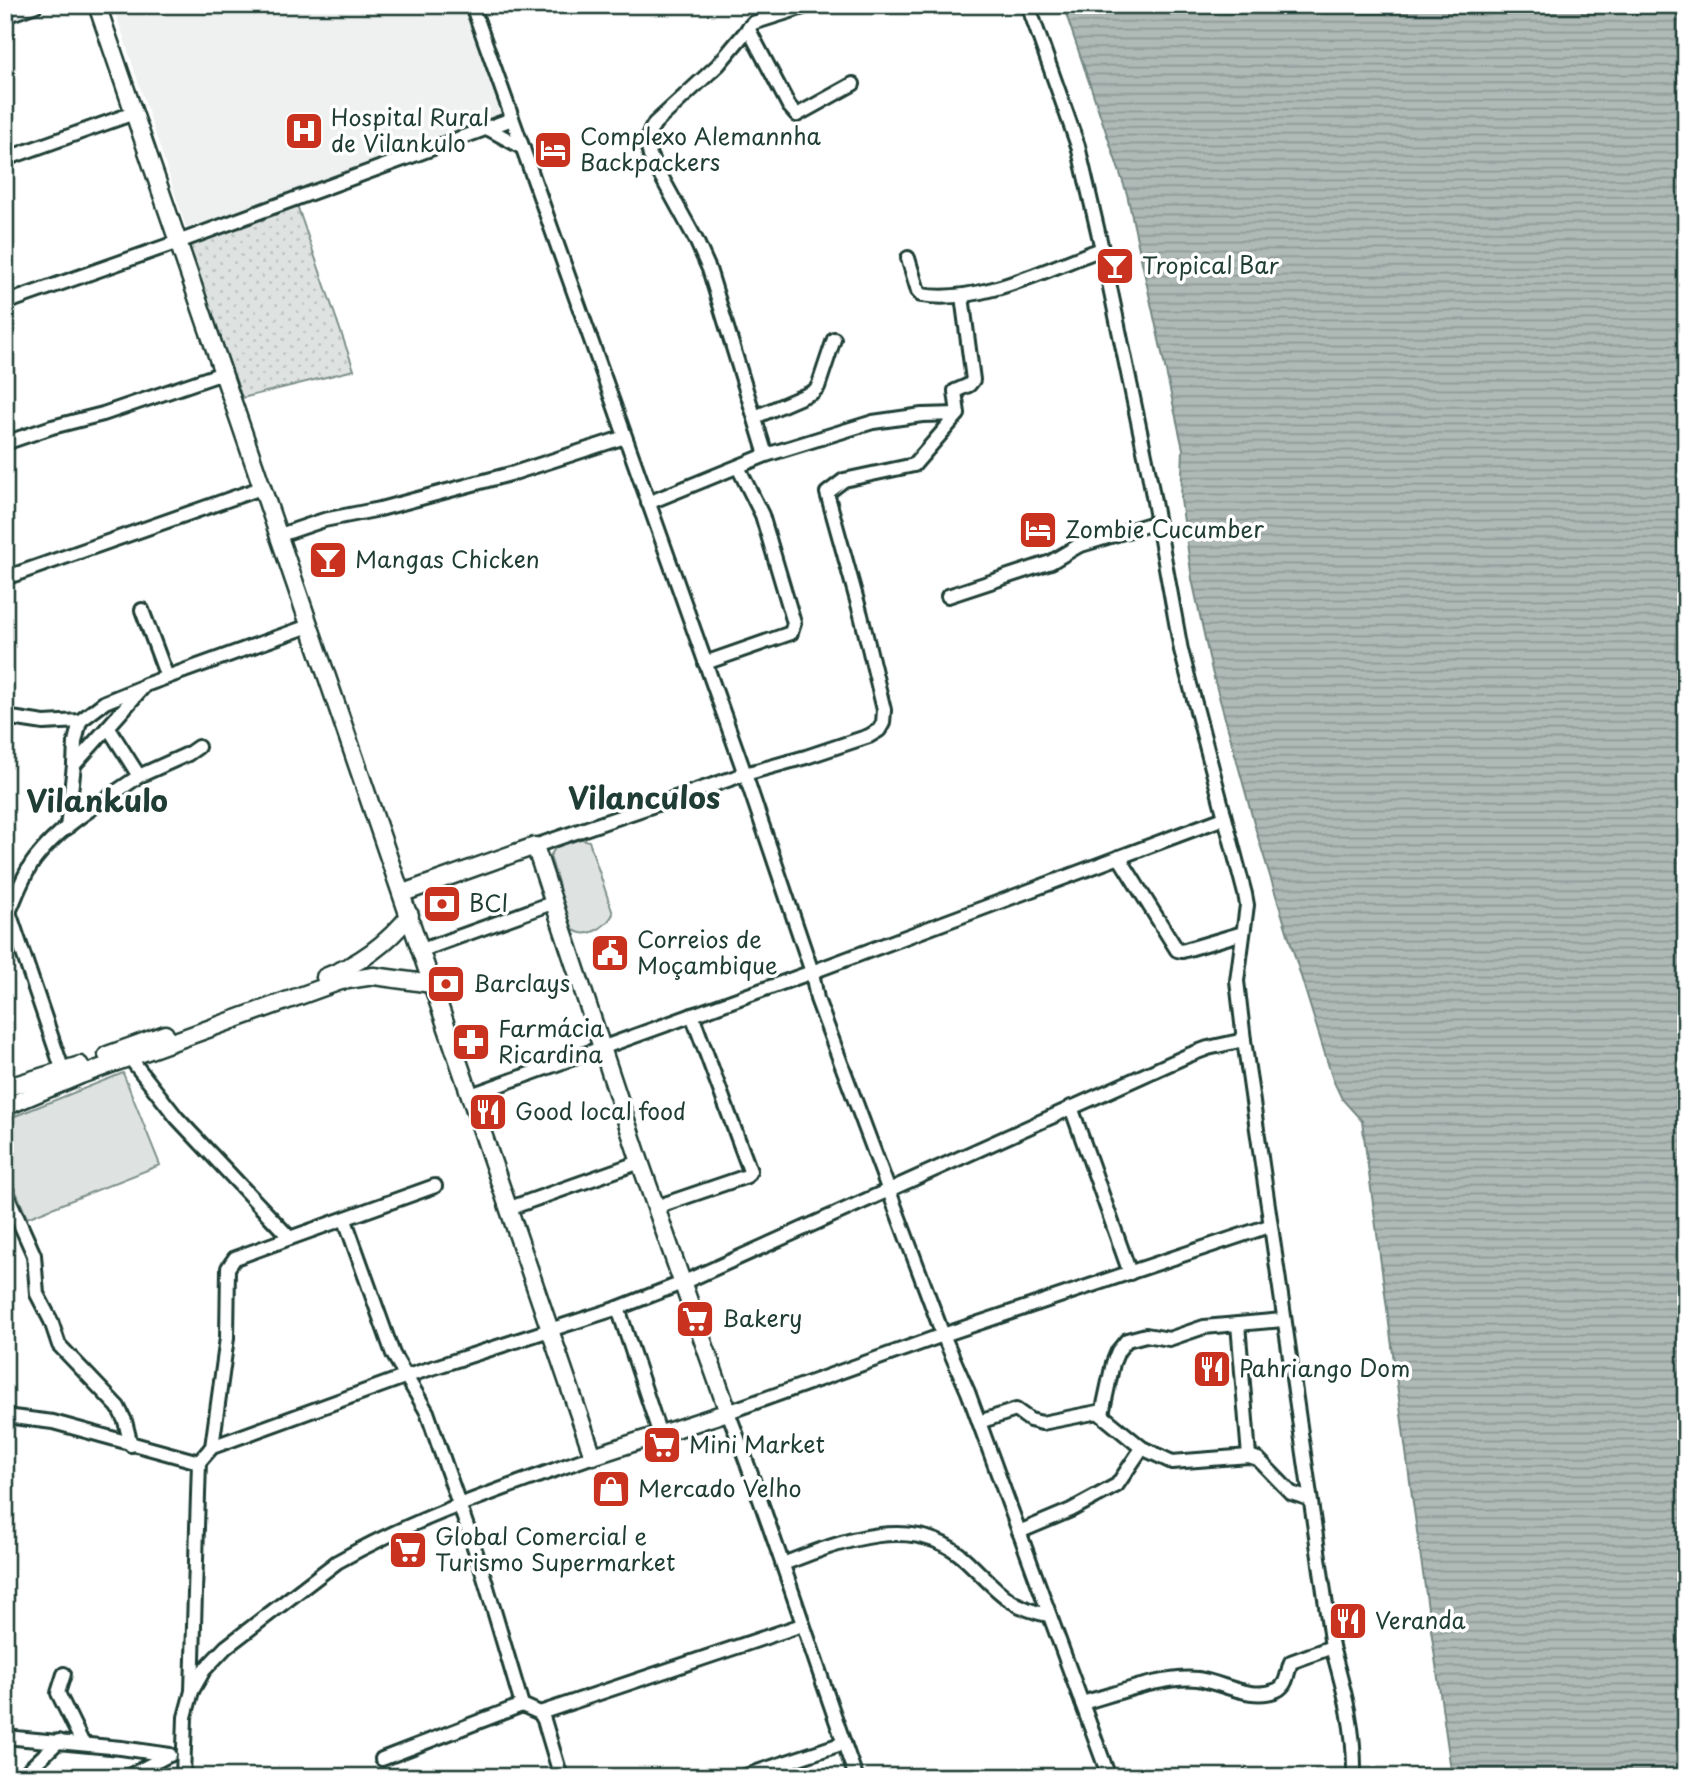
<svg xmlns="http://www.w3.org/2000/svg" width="1691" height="1782" viewBox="0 0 1691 1782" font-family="'Playpen Sans',sans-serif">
  <defs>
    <pattern id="green-dots" width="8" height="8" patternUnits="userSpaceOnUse" patternTransform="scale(1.75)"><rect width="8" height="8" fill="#dee3e2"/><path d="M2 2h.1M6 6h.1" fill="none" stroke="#bec4c2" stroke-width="1.8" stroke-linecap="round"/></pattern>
    <pattern id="water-rules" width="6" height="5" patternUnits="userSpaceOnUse" patternTransform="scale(1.75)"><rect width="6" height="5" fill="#afbab7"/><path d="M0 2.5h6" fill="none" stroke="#8e9896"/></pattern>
  </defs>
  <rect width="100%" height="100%" fill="#fff"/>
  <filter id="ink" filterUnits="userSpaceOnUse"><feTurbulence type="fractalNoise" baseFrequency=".0143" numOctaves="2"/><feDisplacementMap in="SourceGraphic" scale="14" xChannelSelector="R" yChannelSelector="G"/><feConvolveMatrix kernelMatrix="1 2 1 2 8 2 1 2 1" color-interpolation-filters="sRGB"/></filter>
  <g filter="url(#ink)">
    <path fill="#eef1f0" d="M113,5H465L504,113L187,230Z"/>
    <path fill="url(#green-dots)" stroke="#7e908b" stroke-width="2" d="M297,205L354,370L242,398L188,245Z"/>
    <g fill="#dee3e2" stroke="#7e908b" stroke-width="2">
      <path d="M578,838L589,841L613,914C607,927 584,942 571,927C567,922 566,912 565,905L560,903L555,890L559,886L550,856L558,844Z"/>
      <path d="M123,1073L160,1165L27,1218L5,1165V1120Z"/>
    </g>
    <path fill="url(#water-rules)" stroke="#758883" stroke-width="2" d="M1063,5H1686V1777H1452L1411,1489L1362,1121L1342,1099L1333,1080L1257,834L1212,671L1192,579L1181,500L1183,449L1127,194Z"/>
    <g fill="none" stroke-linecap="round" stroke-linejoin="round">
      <g stroke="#1f3d34" stroke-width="18">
        <g id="minor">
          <path d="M472,5L745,774L812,972L817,999L943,1335L968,1392L1109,1777"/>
          <path d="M1028,5L1078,146L1102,249L1149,474L1181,650L1245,894L1247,905L1237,981L1244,1040L1332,1647C1345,1693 1355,1729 1354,1777"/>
          <path d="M5,16L36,5"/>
          <path d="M748,28L789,106L797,115L853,84"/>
          <path d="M487,128L523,148"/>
          <path d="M5,159L134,113"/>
          <path d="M908,258L918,291L921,295C980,305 1048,268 1102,249"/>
          <path d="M5,303L178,242L512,119"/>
          <path d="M755,417L813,392L818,387L834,339"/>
          <path d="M5,443L52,427L103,414L223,373"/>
          <path d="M766,455L709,269L696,240L650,156C646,142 647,135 655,123L718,65L753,23L810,5"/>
          <path d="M648,503L766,455L873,422L922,415L958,414"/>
          <path d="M277,536L324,520L380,509L514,473L625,437"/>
          <path d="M5,578L261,488"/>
          <path d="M948,596L1051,562L1078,546L1157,522"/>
          <path d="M142,610L167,677"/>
          <path d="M705,663L791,633L794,623L762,515L738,467"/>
          <path d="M5,717L44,723L80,721L105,702L142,687"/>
          <path d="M74,765L75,742L80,721"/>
          <path d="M139,776L188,754L198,747"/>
          <path d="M67,828L74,765L108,727"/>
          <path d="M535,846L745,774L806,757L869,736L879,730L883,723L884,710L861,615L827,493L844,480L914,465L958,414L955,391L969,385L973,380L962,296"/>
          <path d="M1119,857L1177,950L1182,951L1243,933"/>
          <path d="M5,904L9,912C17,894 24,873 36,858C62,824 104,801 139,776L108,727L145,685L309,626"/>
          <path d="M5,915L9,912L63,1071"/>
          <path d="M422,950L552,903"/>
          <path d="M130,1058L177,1118L290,1238L435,1186"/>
          <path d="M471,1095L812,972L1224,818"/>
          <path d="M1071,1107L1130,1273"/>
          <path d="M5,1190L34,1255L37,1294L51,1321L59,1345L118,1407L125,1421L131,1445"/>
          <path d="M656,1207L747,1176L750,1171L692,1015"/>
          <path d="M510,1208L640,1162"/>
          <path d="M345,1220L393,1354L427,1412L481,1567L522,1705L540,1713L544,1720L561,1777"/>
          <path d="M618,1308L660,1435"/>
          <path d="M1238,1324L1249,1456"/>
          <path d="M1102,1414L1113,1363L1118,1351L1127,1340L1146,1335L1169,1339L1204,1327L1283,1320"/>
          <path d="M5,1416L53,1422L199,1462"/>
          <path d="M979,1422L1016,1410L1030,1420L1042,1423L1098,1412L1142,1448L1172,1462L1249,1456L1258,1459L1291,1493L1310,1499"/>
          <path d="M212,1447L227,1338L228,1268L235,1258L290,1238"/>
          <path d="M1019,1532L1071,1510L1117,1485L1142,1448"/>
          <path d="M783,1564C839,1542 915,1511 966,1560C995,1587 1008,1608 1049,1615"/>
          <path d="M64,1674L58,1693L83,1744"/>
          <path d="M192,1691L199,1462L212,1447L407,1376L618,1308L682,1283L1189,1055L1208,1048L1244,1040"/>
          <path d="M1082,1703C1115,1694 1165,1675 1198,1679C1223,1683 1252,1701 1277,1690C1288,1685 1287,1671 1291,1662L1332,1647"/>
          <path d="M540,1713L802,1625"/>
          <path d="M5,1737L121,1748L170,1755"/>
          <path d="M382,1759L522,1705"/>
          <path d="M21,1777L59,1741"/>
          <path d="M127,1777L167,1756"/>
          <path d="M183,1777L185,1717L192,1691L204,1670L226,1647L337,1562C418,1516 506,1488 593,1456"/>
          <path d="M742,1777L844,1743"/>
          <path d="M856,1777C812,1655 774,1532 728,1412L943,1335L1269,1226"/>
        </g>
      </g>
      <g stroke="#1f3d34" stroke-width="21">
        <g id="major">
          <path d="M97,5C263,489 428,972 593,1456L728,1412L640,1162L535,846L403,893"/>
          <path d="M325,977C360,964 387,944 410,915"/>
          <path d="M107,1055L165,1034"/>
          <path d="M5,1088L80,1065"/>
          <path d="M5,1107L81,1075L341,981L374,976L432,984"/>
        </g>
      </g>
      <use href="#minor" stroke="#fff" stroke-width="12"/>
      <use href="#major" stroke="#fff" stroke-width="16"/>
    </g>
  </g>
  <defs>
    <g id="hospital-square" transform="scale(2.0125)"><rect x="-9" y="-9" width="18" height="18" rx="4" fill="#c8321e" stroke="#fff"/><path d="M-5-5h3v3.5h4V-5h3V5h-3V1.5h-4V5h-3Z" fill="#fff"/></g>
    <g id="hotel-square" transform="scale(2.0125)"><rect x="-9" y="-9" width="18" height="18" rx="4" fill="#c8321e" stroke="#fff"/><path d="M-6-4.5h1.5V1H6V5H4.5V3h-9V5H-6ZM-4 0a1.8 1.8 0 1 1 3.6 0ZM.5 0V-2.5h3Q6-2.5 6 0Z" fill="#fff"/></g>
    <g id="bar-square" transform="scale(2.0125)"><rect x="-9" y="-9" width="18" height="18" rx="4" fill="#c8321e" stroke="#fff"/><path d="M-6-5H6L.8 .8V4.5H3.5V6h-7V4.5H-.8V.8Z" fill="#fff"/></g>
    <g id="bank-square" transform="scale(2.0125)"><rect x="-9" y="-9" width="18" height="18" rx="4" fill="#c8321e" stroke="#fff"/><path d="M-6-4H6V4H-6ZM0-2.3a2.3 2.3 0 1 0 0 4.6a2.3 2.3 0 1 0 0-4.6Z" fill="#fff"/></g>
    <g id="civic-square" transform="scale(2.0125)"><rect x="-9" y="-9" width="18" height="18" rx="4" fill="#c8321e" stroke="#fff"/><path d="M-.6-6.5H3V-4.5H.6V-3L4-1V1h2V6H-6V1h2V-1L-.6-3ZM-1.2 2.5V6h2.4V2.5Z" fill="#fff"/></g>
    <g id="pharmacy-square" transform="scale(2.0125)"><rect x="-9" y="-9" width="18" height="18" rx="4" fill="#c8321e" stroke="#fff"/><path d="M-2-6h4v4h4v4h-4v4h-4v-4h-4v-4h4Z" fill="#fff"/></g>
    <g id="restaurant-square" transform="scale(2.0125)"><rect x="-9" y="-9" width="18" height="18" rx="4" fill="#c8321e" stroke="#fff"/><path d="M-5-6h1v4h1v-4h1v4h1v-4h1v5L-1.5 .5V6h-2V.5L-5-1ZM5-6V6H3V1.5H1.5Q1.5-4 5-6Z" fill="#fff"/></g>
    <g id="supermarket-square" transform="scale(2.0125)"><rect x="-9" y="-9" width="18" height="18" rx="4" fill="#c8321e" stroke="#fff"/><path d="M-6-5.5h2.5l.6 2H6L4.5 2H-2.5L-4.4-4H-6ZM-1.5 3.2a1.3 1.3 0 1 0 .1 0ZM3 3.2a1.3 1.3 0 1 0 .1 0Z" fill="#fff"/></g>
    <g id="shop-square" transform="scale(2.0125)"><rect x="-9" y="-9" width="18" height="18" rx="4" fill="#c8321e" stroke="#fff"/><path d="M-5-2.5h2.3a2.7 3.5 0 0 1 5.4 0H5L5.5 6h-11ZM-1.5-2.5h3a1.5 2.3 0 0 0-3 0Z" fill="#fff"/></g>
  </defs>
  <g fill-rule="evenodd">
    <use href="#hospital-square" x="304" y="131"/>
    <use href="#hotel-square" x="553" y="150"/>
    <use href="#bar-square" x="1115" y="266"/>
    <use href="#hotel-square" x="1038" y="530"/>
    <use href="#bar-square" x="328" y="560"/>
    <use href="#bank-square" x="442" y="904"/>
    <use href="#civic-square" x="610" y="953"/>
    <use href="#bank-square" x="446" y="984"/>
    <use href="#pharmacy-square" x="471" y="1042"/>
    <use href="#restaurant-square" x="488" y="1112"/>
    <use href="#supermarket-square" x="695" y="1319"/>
    <use href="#restaurant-square" x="1212" y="1369"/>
    <use href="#supermarket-square" x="662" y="1445"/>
    <use href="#shop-square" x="611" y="1489"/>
    <use href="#supermarket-square" x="408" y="1550"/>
    <use href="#restaurant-square" x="1348" y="1621"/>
  </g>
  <g text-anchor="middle" stroke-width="7" stroke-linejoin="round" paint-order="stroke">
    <g font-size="23" fill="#1f3d34" stroke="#fff" text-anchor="start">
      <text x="331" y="126">Hospital Rural<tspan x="331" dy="26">de Vilankulo</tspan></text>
      <text x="580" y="145">Complexo Alemannha<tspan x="580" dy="26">Backpackers</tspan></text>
      <text x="1142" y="274">Tropical Bar</text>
      <text x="1065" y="538">Zombie Cucumber</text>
      <text x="355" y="568">Mangas Chicken</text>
      <text x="469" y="912">BCI</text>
      <text x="637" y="948">Correios de<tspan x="637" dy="26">Moçambique</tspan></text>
      <text x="473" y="992">Barclays</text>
      <text x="498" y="1037">Farmácia<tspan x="498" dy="26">Ricardina</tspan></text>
      <text x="515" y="1120">Good local food</text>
      <text x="722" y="1327">Bakery</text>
      <text x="1239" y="1377">Pahriango Dom</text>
      <text x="689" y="1453">Mini Market</text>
      <text x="638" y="1497">Mercado Velho</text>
      <text x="435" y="1545">Global Comercial e<tspan x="435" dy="26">Turismo Supermarket</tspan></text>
      <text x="1375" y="1629">Veranda</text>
    </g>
    <g font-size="30" font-weight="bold" fill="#1f3d34" stroke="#fff">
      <text x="644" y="809">Vilanculos</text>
      <text x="97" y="812">Vilankulo</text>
    </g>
  </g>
  <rect width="1691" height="1782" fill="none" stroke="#fff" stroke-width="28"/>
  <rect x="14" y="14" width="1663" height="1754" fill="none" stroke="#1f3d34" stroke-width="2.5" filter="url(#ink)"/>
</svg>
